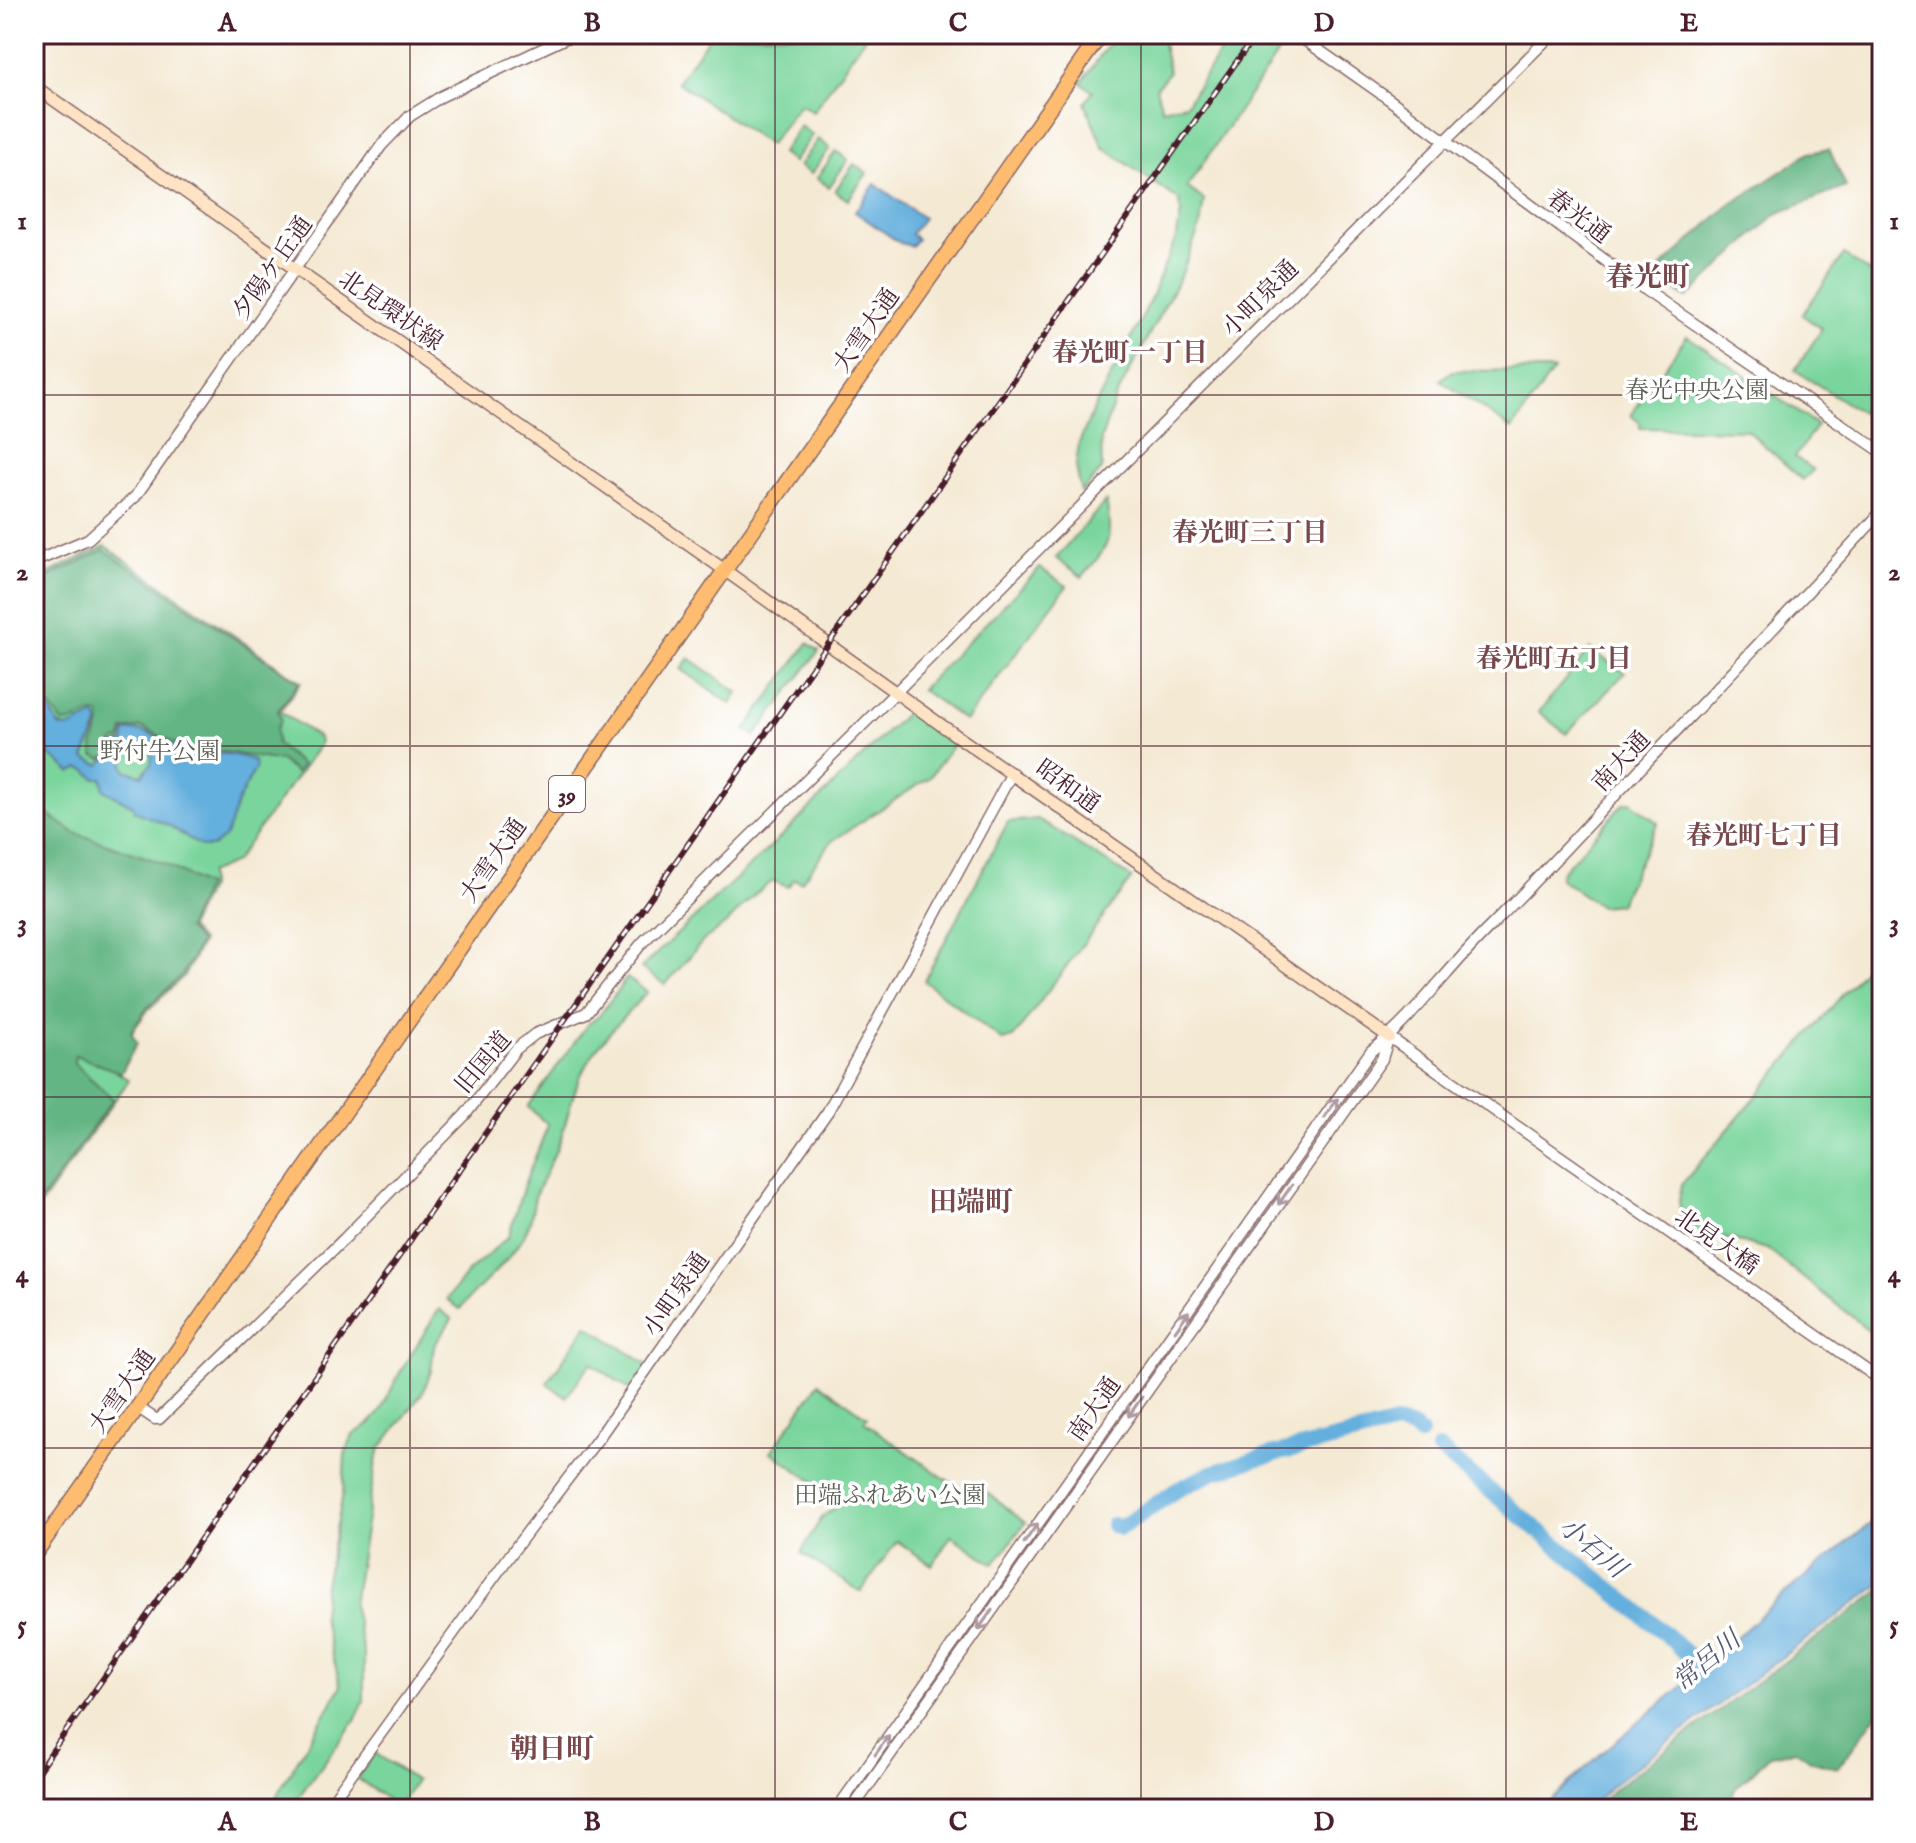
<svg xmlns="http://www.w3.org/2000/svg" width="1916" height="1843" viewBox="0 0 1916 1843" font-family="'IM FELL English','Noto Serif JP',serif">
  <rect width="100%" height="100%" fill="#fff"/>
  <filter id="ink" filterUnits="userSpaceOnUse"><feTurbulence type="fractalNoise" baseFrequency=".0125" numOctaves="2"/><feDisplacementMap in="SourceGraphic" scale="16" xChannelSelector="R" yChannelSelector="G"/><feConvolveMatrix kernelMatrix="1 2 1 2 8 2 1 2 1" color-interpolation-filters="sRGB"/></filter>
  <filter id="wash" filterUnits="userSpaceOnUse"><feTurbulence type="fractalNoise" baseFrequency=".006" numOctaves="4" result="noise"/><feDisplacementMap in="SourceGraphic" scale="32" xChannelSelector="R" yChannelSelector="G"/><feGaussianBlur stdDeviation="1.8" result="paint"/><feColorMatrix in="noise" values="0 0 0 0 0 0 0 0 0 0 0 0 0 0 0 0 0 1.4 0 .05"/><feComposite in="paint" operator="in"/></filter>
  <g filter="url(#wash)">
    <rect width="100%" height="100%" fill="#f4e9d3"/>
    <g fill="#7ad59c" stroke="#627a64" stroke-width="2">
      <path d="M711,34H867L813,112L800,104L769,145L677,82Z"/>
      <path d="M1116,34H1161L1169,72L1156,88L1162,109L1186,104L1232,34H1270L1284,44L1187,187L1204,200L1200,226L1182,273L1116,397L1101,439L1102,469L1081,493L1076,466L1079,443L1096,404L1144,314L1177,236L1181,213L1179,200L1103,147L1085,103L1093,91L1081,83Z"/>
      <path d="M800,126L812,135L793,162L781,153Z"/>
      <path d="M818,139L830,148L811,174L799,166Z"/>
      <path d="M836,151L848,160L829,187L817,178Z"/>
      <path d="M854,164L867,173L848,200L835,191Z"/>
      <path d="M1844,255L1882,281V426L1795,370L1822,329L1802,315Z"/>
      <path d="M1687,336L1817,425L1795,457L1813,470L1803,480L1747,430L1640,428V423L1631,415Z"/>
      <path d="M1554,370L1512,429L1440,380L1452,371Z"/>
      <path d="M1106,501C1114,541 1108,547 1082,577L1056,558Z"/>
      <path d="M105,546L301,682L280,711L319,738L320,744L235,862L209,873V887L189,928L202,942L184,976L149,1009L134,1029L117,1072L129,1080L34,1214V576L45,575Z"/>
      <path d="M1040,568L1067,586L965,721L921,689Z"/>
      <path d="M808,643L819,651L755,736L745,730Z"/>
      <path d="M1590,649L1625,673L1566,734L1539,712Z"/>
      <path d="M689,658L738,692L731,704L681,669Z"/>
      <path d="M909,710L955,742L930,777L832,841L801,882L794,879L788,887L773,881L754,895L726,924L705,939L665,985L641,968L786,832Z"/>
      <path d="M1631,802L1658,823L1619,904L1600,906L1560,879V874L1624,803Z"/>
      <path d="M1038,819L1132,878L1013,1038L1002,1040L924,981L1008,822Z"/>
      <path d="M1882,948V1349L1876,1336L1767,1249L1730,1239L1684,1236L1679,1200L1682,1184Z"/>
      <path d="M627,978L647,992C624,1017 597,1043 582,1073C572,1094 568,1116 561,1138C554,1157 544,1175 536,1194C531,1209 534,1218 524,1235C508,1264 481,1283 460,1309L447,1299L467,1273L508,1237L524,1185L548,1125L528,1107L587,1025L599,1016Z"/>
      <path d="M439,1309L452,1319L434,1346L431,1371L423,1392L380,1449L376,1462L353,1604L364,1655V1701L355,1721L297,1799L303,1809H272L278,1793L341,1687L322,1616L325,1585L343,1494L345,1454L353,1435L369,1424L380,1412L399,1374Z"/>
      <path d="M587,1325L649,1366L632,1391L591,1363L566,1397L547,1383Z"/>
      <path d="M819,1383L867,1417L864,1422L980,1503L988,1493L1025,1523L994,1564L951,1536L932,1565L897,1541L861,1592L801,1553L822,1517L843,1502L771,1452Z"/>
      <path d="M375,1753L416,1781L398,1807L357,1778Z"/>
    </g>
    <g fill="#63b684" stroke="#566a58" stroke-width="2">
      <path d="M1829,149L1846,187L1776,214L1687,298L1652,276L1727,207L1809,153Z"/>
      <path d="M104,550L299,682L278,711L281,719L276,730L277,745L302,765L296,773L281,761L218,751L203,754L192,752L142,727L124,730L121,740H115L113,744L114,754L101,759L94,756C89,742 103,730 100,716L96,713C83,714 76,723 63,723L50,706L38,711L34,689V580L46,578Z"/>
      <path d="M34,805L75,833L165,864L206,886L187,929L200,942L182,975L147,1008L131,1032L137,1043L121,1073L75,1055L74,1063L113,1099L34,1210Z"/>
      <path d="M1882,1589V1707L1838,1768L1810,1760L1795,1750L1770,1755L1735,1789L1728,1809H1593L1615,1788Z"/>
    </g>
    <g fill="#64afdd" stroke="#576784" stroke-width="2" fill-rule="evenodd">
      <path d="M875,184L923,218L911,234L917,239L911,246L900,243L855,212Z"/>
      <path d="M46,710H50L59,726L68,728L95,715L99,723L84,758L100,765L104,760L115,757L118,750L114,745L124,742L125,732C151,724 169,749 194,755C201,757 205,755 212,754C224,752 243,756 254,761L256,767L238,801L226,836L212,847H202L168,825L134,811L133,806L104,790L102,778H95L86,770L79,768L71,772L39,746L38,717ZM144,745L152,755L151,764L142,775L127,771L123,765L129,750Z"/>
      <path d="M1882,1514V1583L1711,1710L1612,1785L1597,1800L1583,1809H1541L1602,1753L1692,1678L1785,1593Z"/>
    </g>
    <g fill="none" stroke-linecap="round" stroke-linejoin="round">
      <g stroke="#64afdd" stroke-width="16">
        <path d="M1439,1449L1662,1631L1716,1681"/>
        <path d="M1113,1525L1120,1528L1177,1490L1212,1473L1259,1458L1396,1424L1413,1428L1420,1434"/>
      </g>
    </g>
  </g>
  <g filter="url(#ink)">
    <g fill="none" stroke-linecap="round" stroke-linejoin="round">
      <g stroke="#866666" stroke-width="13">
        <g id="tertiary">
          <path d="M1296,34L1390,100L1645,290L1882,452"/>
          <path d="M34,562L88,539L135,497L381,146L410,116L442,96L574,34"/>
          <path d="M1389,1037L1882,1381"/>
          <path d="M137,1407L155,1419H159L344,1239L465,1115L516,1049L535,1034L586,1013L642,943L896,692L1552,34"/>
          <path d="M326,1809L516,1547L600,1436L828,1111L1012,773"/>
          <path d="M837,1809L1371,1051C1415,1017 1449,967 1489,928C1535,882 1579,834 1623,787C1710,695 1797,605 1882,511"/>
          <path d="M852,1809L1382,1059L1388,1039"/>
        </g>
      </g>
      <g stroke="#866666" stroke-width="14">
        <path id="secondary" d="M34,86L723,569L944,727L1389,1037"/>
      </g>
      <g stroke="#866666" stroke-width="17">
        <path id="trunk" d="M34,1555L1101,34"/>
      </g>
      <use href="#tertiary" stroke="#fff" stroke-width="10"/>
      <use href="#secondary" stroke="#fee4c5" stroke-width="11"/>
      <use href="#trunk" stroke="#fdbc6f" stroke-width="14"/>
      <g stroke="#4a1f2b" stroke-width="6">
        <path id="rail" d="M34,1777L1256,34"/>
      </g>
      <use href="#rail" stroke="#fff" stroke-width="3" stroke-dasharray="9" stroke-linecap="butt"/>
    </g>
    <defs><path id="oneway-shaft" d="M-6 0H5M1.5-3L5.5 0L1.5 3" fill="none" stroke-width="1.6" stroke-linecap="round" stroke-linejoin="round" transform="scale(2)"/></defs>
    <g stroke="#ae9aa0">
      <use href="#oneway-shaft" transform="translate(1331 1108) rotate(-55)"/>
      <use href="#oneway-shaft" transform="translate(1285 1195) rotate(125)"/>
      <use href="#oneway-shaft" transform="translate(1182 1321) rotate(-55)"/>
      <use href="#oneway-shaft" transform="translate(1135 1407) rotate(125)"/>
      <use href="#oneway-shaft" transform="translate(1031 1533) rotate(-55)"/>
      <use href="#oneway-shaft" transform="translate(985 1620) rotate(126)"/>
      <use href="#oneway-shaft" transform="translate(882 1745) rotate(-55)"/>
    </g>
  </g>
  <path fill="none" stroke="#4a1f2b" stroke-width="2" stroke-opacity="0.55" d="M410,34V1809M775,34V1809M1141,34V1809M1506,34V1809M34,395H1882M34,746H1882M34,1097H1882M34,1448H1882"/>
  <g text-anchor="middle" stroke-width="7" stroke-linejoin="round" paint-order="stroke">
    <rect fill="#fff" stroke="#80626b" stroke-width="2" x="549" y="776" width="36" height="36" rx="6"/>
    <g font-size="22" font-weight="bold" fill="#4a1f2b">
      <text x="567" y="802">39</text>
    </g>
    <g font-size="24" fill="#4a1f2b" stroke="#fff">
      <text transform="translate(1579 216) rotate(37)" y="8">春光通</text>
      <text transform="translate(272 268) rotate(-55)" y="8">夕陽ケ丘通</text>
      <text transform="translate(1260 298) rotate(-45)" y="8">小町泉通</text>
      <text transform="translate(391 310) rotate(35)" y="8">北見環状線</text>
      <text transform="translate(866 330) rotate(-55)" y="8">大雪大通</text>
      <text transform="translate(1621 761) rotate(-47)" y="8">南大通</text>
      <text transform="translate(1068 786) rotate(36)" y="8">昭和通</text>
      <text transform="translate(493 860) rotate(-55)" y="8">大雪大通</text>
      <text transform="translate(483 1062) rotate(-50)" y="8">旧国道</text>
      <text transform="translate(1717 1241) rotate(35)" y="8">北見大橋</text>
      <text transform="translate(676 1294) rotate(-55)" y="8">小町泉通</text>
      <text transform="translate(122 1391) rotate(-55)" y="8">大雪大通</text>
      <text transform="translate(1094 1409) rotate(-55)" y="8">南大通</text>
    </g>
    <g font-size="24" fill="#5b5f53" stroke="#fff">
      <text x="1697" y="398">春光中央公園</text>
      <text x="160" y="759">野付牛公園</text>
      <text x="890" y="1503">田端ふれあい公園</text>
    </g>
    <g font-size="26" font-weight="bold" fill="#79484b" stroke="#fff">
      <text x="1130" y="361">春光町一丁目</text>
      <text x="1250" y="541">春光町三丁目</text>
      <text x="1554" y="667">春光町五丁目</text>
      <text x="1764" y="844">春光町七丁目</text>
    </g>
    <g font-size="26" font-style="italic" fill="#545972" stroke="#fff">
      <text transform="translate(1593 1547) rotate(40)" y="9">小石川</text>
      <text transform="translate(1706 1660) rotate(-39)" y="9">常呂川</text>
    </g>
    <g font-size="28" font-weight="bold" fill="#79484b" stroke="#fff">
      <text x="1648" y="286">春光町</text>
      <text x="971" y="1211">田端町</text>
      <text x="552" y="1758">朝日町</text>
    </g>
  </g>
  <rect width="1916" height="1843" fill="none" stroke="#fff" stroke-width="88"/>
  <rect x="44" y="44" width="1828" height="1755" fill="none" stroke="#4a1f2b" stroke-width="3"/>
  <g font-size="26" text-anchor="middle" font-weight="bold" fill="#4a1f2b">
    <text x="227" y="31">A</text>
    <text x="592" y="31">B</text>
    <text x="958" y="31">C</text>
    <text x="1324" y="31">D</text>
    <text x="1689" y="31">E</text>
    <text x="22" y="229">1</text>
    <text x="1894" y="229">1</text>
    <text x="22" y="580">2</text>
    <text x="1894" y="580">2</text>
    <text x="22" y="931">3</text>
    <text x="1894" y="931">3</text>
    <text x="22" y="1282">4</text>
    <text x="1894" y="1282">4</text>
    <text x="22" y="1633">5</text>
    <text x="1894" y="1633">5</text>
    <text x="227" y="1830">A</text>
    <text x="592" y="1830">B</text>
    <text x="958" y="1830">C</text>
    <text x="1324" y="1830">D</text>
    <text x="1689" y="1830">E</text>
  </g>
</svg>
